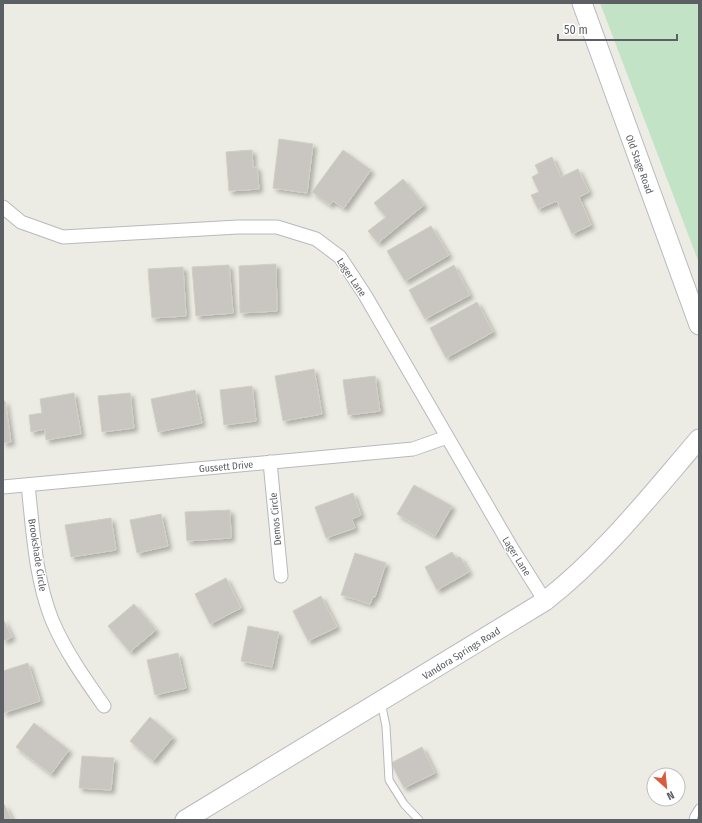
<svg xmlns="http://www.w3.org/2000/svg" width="702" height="823" viewBox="0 0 702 823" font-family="'Fira Sans Condensed',sans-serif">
  <defs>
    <filter id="shadow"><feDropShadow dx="3.5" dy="3.5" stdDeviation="2" flood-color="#0004"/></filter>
  </defs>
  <rect width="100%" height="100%" fill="#edece4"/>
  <path fill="#c3e3c7" d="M600,3H699V263Z"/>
  <g fill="#c9c6c1" stroke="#d1cfc3" filter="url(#shadow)">
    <path d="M279,139L313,144L307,193L273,188Z"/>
    <path d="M252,150L253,168L257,167L259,189L229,191L226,152Z"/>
    <path d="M343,150L371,170L344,208L333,201L330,205L312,192Z"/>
    <path d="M552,157L561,177L578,169L589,192L579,197L591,225L572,234L557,201L538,209L531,195L539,192L532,177L539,173L535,165Z"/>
    <path d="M403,179L424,205L378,243L368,231L386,217L374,203Z"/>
    <path d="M431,226L449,255L405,281L387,251Z"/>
    <path d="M276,264L277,311L240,313L239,266Z"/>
    <path d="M229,265L233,313L196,316L192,267Z"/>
    <path d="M454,265L470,295L425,319L409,290Z"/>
    <path d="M183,267L186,316L152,318L148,269Z"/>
    <path d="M477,302L493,332L446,358L430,328Z"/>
    <path d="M314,369L322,414L283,421L275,376Z"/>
    <path d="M375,376L380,411L348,415L343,380Z"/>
    <path d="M252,386L256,421L224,425L220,390Z"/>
    <path d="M195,390L202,423L158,432L151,399Z"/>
    <path d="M74,393L81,434L46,440L45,429L31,432L29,415L42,413L40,399Z"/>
    <path d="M130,393L134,428L102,432L98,396Z"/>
    <path d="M3,401H5L11,442L3,443Z"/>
    <path d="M414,485L452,506L435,536L397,514Z"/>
    <path d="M353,493L361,515L352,519L355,528L326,538L315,507Z"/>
    <path d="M230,510L231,538L187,541L185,512Z"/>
    <path d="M161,514L168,546L137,553L130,520Z"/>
    <path d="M111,518L116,550L71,557L65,525Z"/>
    <path d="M452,552L456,558L460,557L469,572L437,590L425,567Z"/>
    <path d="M355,553L386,563L375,597H373L370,604L341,595Z"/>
    <path d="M226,578L241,608L210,624L195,594Z"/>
    <path d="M321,596L337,627L308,641L293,611Z"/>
    <path d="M134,604L156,630L130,652L108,626Z"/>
    <path d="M3,619L12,637L3,641Z"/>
    <path d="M248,626L279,632L272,667L241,661Z"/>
    <path d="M178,653L186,688L155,695L147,660Z"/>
    <path d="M28,663L40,701L3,713V671Z"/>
    <path d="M150,717L173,737L153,761L130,741Z"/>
    <path d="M34,723L69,750L51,774L16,747Z"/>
    <path d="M422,747L435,773L404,788L391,763Z"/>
    <path d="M82,756L114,758L111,790L79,788Z"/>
    <path d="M4,804L12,820H3Z"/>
  </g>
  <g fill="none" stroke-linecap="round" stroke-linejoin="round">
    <g stroke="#b7b9bd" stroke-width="9">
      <g id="lane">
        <path d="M381,702L386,726L389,780L404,804L419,820"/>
        <path d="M693,820L694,816L699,808"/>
      </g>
    </g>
    <g stroke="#b7b9bd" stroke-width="15">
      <g id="street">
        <path d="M3,207L21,222L63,237L238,227H277L316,239L340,257L365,295L511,547L545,601"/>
        <path d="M270,462L281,576"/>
        <path d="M28,485C33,530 35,577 52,620C65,651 85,679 104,706"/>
        <path d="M3,487L413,449L447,437"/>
      </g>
    </g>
    <g stroke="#b8babf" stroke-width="21">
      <g id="secondary">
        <path d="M582,3L699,325"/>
        <path d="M185,820L545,601C604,555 650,496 699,439"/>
      </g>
    </g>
    <use href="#lane" stroke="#fff" stroke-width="7"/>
    <use href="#street" stroke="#fff" stroke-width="13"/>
    <use href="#secondary" stroke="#fff" stroke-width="19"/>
  </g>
  <g text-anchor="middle" stroke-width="3" stroke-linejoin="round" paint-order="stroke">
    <g font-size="10" fill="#5c5f63" stroke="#fff">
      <text transform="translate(640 164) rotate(70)" y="4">Old Stage Road</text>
      <text transform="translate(352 277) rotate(56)" y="4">Lager Lane</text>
      <text transform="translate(226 466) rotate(-5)" y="4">Gussett Drive</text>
      <text transform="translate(275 519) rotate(-95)" y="4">Demos Circle</text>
      <text transform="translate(38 555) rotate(81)" y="4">Brookshade Circle</text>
      <text transform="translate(517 556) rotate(58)" y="4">Lager Lane</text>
      <text transform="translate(461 653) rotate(-32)" y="4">Vandora Springs Road</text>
    </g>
  </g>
  <rect width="702" height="823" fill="none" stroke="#5c5f63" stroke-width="8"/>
  <g transform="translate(666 787) rotate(153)"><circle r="19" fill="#ffffff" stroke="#bebfc1"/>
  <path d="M0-3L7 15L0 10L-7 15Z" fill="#da5c3e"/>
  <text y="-6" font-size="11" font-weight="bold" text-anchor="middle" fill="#5c5f63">N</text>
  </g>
  <path d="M558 34v6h119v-6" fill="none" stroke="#5c5f63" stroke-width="2"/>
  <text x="564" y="34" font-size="12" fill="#5c5f63" stroke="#ffffff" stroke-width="3" paint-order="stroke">50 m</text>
</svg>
